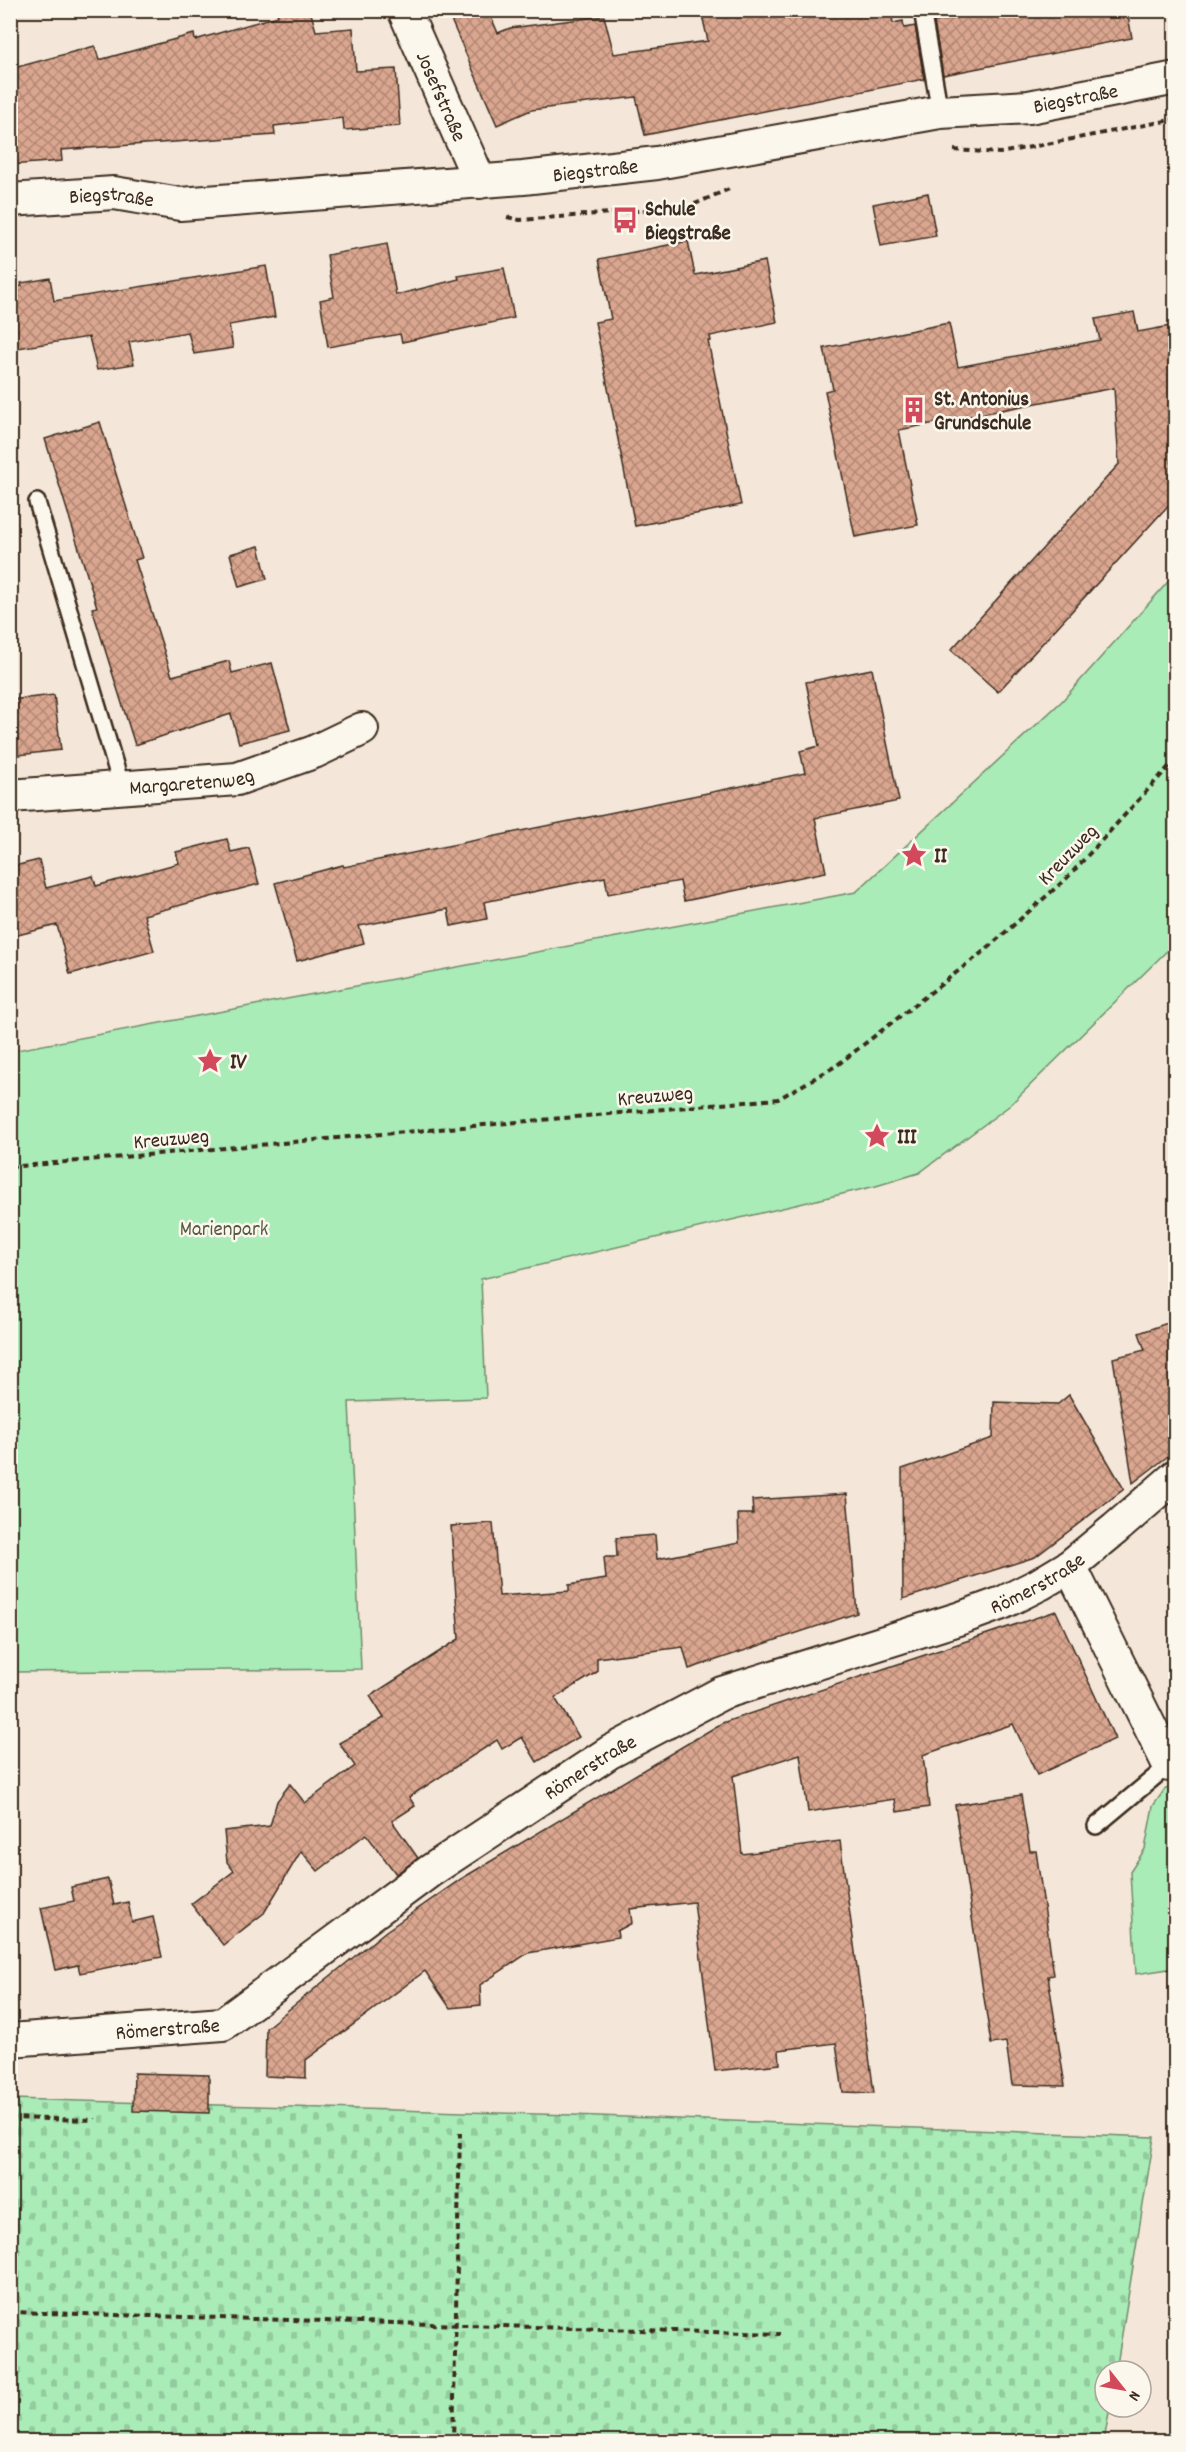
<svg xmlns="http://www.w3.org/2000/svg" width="1186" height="2452" viewBox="0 0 1186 2452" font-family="Dekko,sans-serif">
  <defs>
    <pattern id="cemetery-stones" width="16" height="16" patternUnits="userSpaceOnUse" patternTransform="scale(1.5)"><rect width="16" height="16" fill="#a9ecb7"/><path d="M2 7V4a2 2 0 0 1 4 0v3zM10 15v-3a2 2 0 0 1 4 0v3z" fill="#92cb9d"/></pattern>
    <pattern id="building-cross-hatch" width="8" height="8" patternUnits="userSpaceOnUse" patternTransform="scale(1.5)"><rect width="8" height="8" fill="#daa68f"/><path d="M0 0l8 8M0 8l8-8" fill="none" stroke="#b28774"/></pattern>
  </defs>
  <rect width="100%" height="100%" fill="#f4e7d9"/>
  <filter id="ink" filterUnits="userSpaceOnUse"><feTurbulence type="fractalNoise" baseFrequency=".0167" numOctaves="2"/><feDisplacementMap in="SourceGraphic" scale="12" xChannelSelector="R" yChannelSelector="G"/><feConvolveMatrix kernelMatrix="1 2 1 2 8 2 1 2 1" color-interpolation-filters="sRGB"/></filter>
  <g filter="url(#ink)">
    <g fill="#a9ecb7" stroke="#728b6a" stroke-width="1.5">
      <path d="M1175,574V943L1009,1106L919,1173L876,1186L481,1279L486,1398L349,1402L361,1669L11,1672V1051L856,892L1062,701Z"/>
      <path d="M1175,1788V1968L1136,1974L1130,1872L1145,1849L1153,1806L1165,1789Z"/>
    </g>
    <path fill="url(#cemetery-stones)" stroke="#728b6a" stroke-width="1.5" d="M11,2099L572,2115L1154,2137L1116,2371H1105V2407H1110L1104,2441L11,2442Z"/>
    <g fill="url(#building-cross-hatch)" stroke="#3b2a1e" stroke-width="1.5">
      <path d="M276,10H310L316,31L353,28L356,71L396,69L400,126L344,130L343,118L274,126L275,135L61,150L62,161L10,165V69L95,46L99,60L194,34L195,40L278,16Z"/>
      <path d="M474,10H488L498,33L510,28L604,16L614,54L708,41L702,15L725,10H891L893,23L903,21L904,28L915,26L924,79L645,135L636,97L531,110L497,125L451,20Z"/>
      <path d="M965,10H1127L1132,38L943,75L934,22L966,16Z"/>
      <path d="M928,193L936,236L881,246L873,204Z"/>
      <path d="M688,241L695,275L765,261L777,322L710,336L711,341H708L741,505L635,526L595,322L611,319L599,259Z"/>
      <path d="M387,244L396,295L459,279L458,276L504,268L514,318L402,342L400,334L328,347L320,300L334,297L327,255Z"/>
      <path d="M266,266L275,317L229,325L233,348L194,354L188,332L129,342L134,364L97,370L89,337L18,348L10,325V288L22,286L21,283L50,278L54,301Z"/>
      <path d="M1134,312L1138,332L1176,325V497L998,692L951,650L1119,464L1114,388L899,430L918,525L855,537L825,391L833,389L824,348L949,323L958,367L1100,340L1095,319Z"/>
      <path d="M100,422L142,558L135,560L172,676L229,661L232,673L272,663L290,730L239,743L231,714L135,745L92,608L97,607L45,439Z"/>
      <path d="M259,546L267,579L239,587L230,554Z"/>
      <path d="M872,669L899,801L815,818L826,872L684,901L680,881L608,894L605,877L484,902L487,919L451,926L448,909L359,926L364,943L297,961L275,883L343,865L344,867L805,773L800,751L819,746L806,682Z"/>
      <path d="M54,695L61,750L10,756V700Z"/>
      <path d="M227,839L231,852L249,848L259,884L144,915L154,951L70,974L57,925L10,937V867L39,860L46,888L93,876L96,886L179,863L176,852Z"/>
      <path d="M1176,1320V1450L1133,1483L1113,1358L1145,1350L1139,1333Z"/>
      <path d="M1069,1395L1124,1489L1035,1557L903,1599L902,1469L993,1438L994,1402L1058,1404Z"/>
      <path d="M847,1494L857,1613L689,1669L683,1647L597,1658V1672L555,1698L579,1737L537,1762L522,1737L502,1749L497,1740L409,1797L415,1806L392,1821L418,1858L396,1874L366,1834L318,1871L301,1851L264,1913L223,1945L191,1904L234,1871L227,1862L224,1831L270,1826L277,1801L290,1784L305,1803L355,1766L339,1743L384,1718L370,1696L459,1639L451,1526L493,1523L499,1596L569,1591V1585L606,1579L604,1557H617L616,1538L655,1535L657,1559L739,1543L738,1514H753L752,1500Z"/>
      <path d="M1056,1611L1115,1739L1037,1775L1013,1724L923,1755L929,1807L897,1812L895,1799L808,1812L800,1754L733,1776L742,1854L840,1841L874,2093L843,2092L836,2043L779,2050L780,2064L715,2071L694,1902L630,1909L632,1923L617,1931L618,1937L528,1953L480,1985L481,2005L450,2008L425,1971L306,2060V2078L265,2076L266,2028L386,1931L461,1879L722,1723Z"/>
      <path d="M1021,1795L1030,1851H1036L1054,1975L1048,1976L1065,2086L1012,2085L1006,2042L991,2044L955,1805Z"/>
      <path d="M108,1879L114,1905L128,1902L132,1922L153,1917L162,1957L80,1973L78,1965L55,1970L41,1908L74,1901L71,1887Z"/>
      <path d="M134,2073L209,2075V2113L133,2111Z"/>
    </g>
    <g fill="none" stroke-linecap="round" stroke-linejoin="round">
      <g stroke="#3b2a1e" stroke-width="20">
        <g id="lane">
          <path d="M922,10L940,112"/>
          <path d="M37,502L122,788"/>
          <path d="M1096,1826L1169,1765"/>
        </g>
      </g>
      <g stroke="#3b2a1e" stroke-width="36">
        <g id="street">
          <path id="s1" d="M404,10L480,182"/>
          <path id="s2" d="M10,200L114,193L180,204L523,178L657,163L940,112L1029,107L1176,78"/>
          <path id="s3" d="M10,796L237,779L314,752L362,729"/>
          <path d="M1070,1566L1169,1765H1176"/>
          <path id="s4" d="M10,2040L223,2024L430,1871L610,1752L722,1693L961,1618L1002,1603L1040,1584L1070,1566L1115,1529L1176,1476"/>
        </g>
      </g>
      <g stroke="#3b2a1e" stroke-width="4" stroke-dasharray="6 4.5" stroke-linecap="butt">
        <path d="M954,150L1000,153L1176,119"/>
        <path d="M507,217L520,220L688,207L729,189"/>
        <path d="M10,1167L778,1099L836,1066L984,951L1067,878L1176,759"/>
        <path d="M10,2118L95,2120"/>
        <path d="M10,2312L780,2334"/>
        <path d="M453,2442L460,2133"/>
      </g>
      <use href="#lane" stroke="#fbf7ec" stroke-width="15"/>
      <use href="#street" stroke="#fbf7ec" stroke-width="32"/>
    </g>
  </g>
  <defs>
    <g id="bus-bare" transform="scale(2.07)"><path d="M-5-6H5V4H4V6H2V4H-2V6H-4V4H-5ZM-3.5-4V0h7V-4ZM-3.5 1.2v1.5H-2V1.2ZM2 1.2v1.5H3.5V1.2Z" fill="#d1495b" stroke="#fbf7ec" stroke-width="2.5" paint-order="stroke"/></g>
    <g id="building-bare" transform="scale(2.07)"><path d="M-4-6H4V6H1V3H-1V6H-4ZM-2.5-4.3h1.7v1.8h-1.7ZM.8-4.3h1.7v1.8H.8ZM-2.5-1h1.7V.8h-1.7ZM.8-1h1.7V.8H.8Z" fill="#d1495b" stroke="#fbf7ec" stroke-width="2.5" paint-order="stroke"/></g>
    <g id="sight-bare" transform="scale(2.07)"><path d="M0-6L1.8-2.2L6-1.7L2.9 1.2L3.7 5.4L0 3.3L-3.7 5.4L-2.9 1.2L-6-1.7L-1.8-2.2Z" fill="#d1495b" stroke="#fbf7ec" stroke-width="2.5" paint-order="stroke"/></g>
  </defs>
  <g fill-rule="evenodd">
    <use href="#bus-bare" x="625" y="220"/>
    <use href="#building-bare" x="914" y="410"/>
    <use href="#sight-bare" x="914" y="855"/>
    <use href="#sight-bare" x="210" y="1061"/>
    <use href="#sight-bare" x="877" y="1136"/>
  </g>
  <g text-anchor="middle" stroke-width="5" stroke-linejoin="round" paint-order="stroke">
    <g font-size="21" fill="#3b2a1e" stroke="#fbf7ec">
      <text dy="7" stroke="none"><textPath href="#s1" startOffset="94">Josefstraße</textPath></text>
      <text dy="7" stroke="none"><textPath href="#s2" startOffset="1074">Biegstraße</textPath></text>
      <text dy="7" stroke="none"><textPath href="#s2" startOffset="588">Biegstraße</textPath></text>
      <text dy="7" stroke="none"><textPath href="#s2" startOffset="102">Biegstraße</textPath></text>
      <text dy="7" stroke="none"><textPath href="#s3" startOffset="182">Margaretenweg</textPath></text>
      <text transform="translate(1067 854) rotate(-46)" y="7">Kreuzweg</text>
      <text transform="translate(655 1095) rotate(-5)" y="7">Kreuzweg</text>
      <text transform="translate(171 1138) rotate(-5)" y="7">Kreuzweg</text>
      <text dy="7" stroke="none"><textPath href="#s4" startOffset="1148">Römerstraße</textPath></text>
      <text dy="7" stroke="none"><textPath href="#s4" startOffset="662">Römerstraße</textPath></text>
      <text dy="7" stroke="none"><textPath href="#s4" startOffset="158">Römerstraße</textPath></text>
    </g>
    <g font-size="21" font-weight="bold" fill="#3b2a1e" stroke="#fbf7ec" text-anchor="start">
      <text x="645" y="215">Schule<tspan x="645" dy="24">Biegstraße</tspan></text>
      <text x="934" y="405">St. Antonius<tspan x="934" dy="24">Grundschule</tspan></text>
      <text x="934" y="862">II</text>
      <text x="230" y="1068">IV</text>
      <text x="897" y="1143">III</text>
    </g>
    <g font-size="21" fill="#565a44" stroke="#fbf7ec">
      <text x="224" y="1235">Marienpark</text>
    </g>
  </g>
  <rect width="1186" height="2452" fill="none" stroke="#fbf7ec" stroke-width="36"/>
  <rect x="18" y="18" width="1150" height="2416" fill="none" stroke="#3b2a1e" stroke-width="2" filter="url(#ink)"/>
  <g transform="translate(1123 2389) rotate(121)"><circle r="28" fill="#fbf7ec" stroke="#aea59a" stroke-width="1.5"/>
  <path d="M0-4.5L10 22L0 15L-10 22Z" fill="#d1495b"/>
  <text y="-9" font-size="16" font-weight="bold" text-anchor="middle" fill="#3b2a1e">N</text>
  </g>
</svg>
